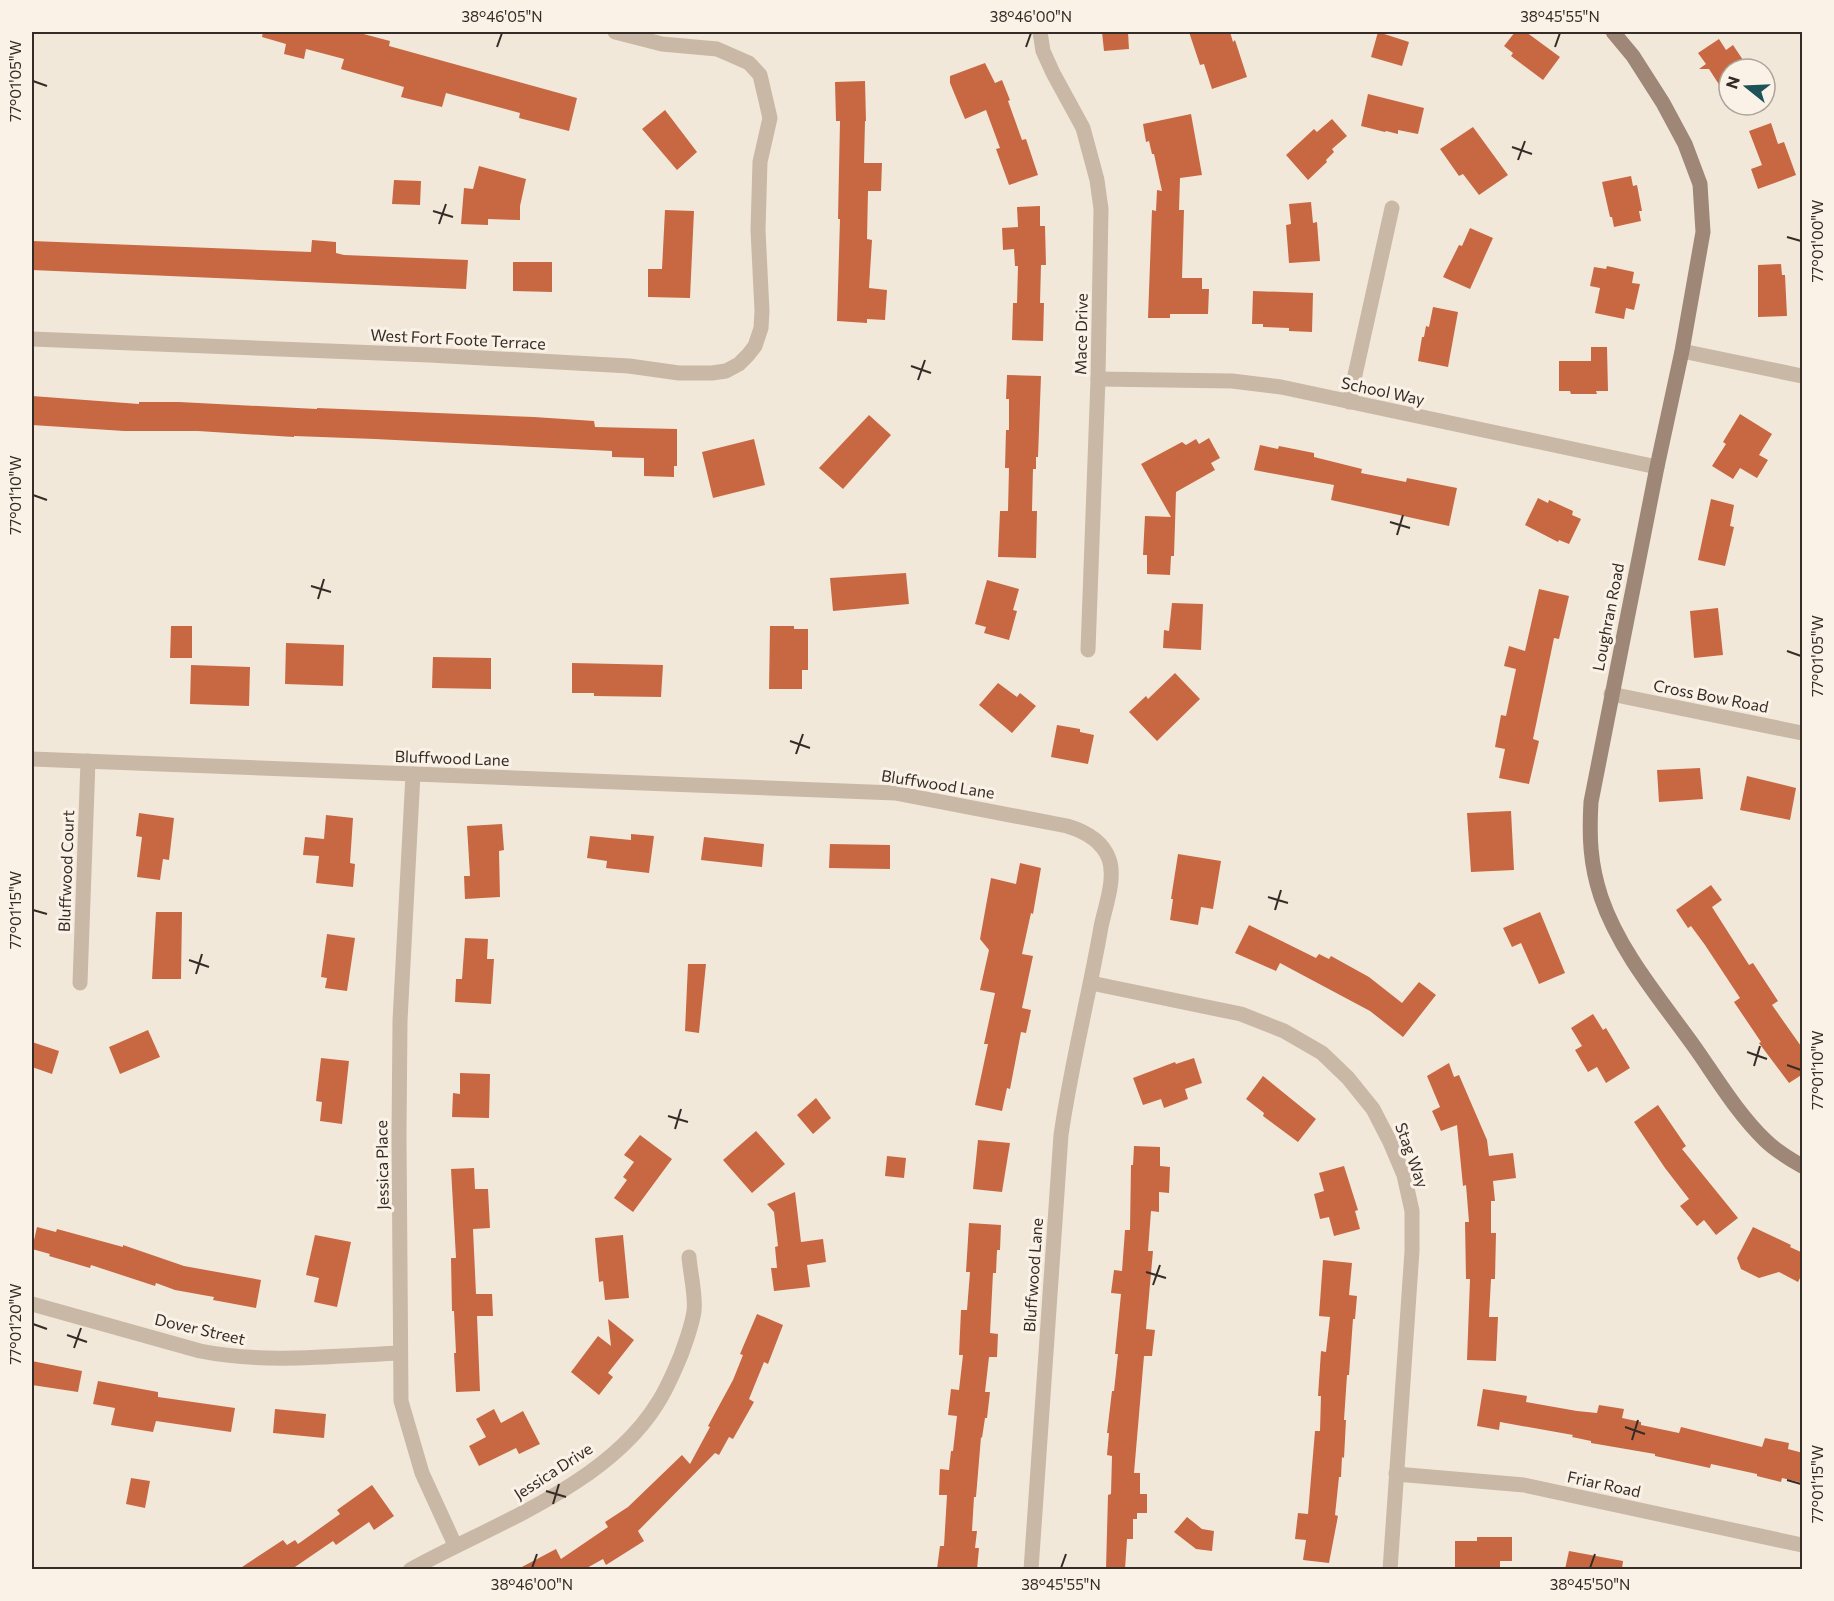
<svg xmlns="http://www.w3.org/2000/svg" width="1834" height="1601" viewBox="0 0 1834 1601" font-family="Commissioner,sans-serif">
  <rect width="100%" height="100%" fill="#f2e8da"/>
  <g fill="#c86842">
    <path d="M263,32H356L390,41L389,46L577,98L569,131L519,118L520,113L446,93L442,107L401,97L404,87L341,69L344,59L306,49L304,59L284,54L286,44L262,37Z"/>
    <path d="M1102,32H1128L1129,49L1104,51Z"/>
    <path d="M1189,32H1230L1233,42L1235,40L1247,77L1212,89L1204,64L1200,65Z"/>
    <path d="M1378,32L1409,42L1402,66L1371,57Z"/>
    <path d="M1515,32H1526L1560,57L1543,80L1511,56L1513,53L1504,46Z"/>
    <path d="M1719,39L1726,50L1733,45L1749,69H1729V100L1709,69H1699L1706,64L1698,53Z"/>
    <path d="M985,63L995,83L1002,80L1010,100L1008,101L1022,140L1026,139L1038,175L1009,185L996,149L1000,148L986,110L965,119L950,83V76Z"/>
    <path d="M865,81L866,121H865L864,163H882L881,191H868L867,239L872,240L869,288L887,290L885,320L867,319V323L837,321L840,219H838L840,121H836L835,82Z"/>
    <path d="M1368,94L1424,108L1418,134L1398,130V134L1386,131L1385,132L1361,126Z"/>
    <path d="M665,110L697,152L677,170L642,129Z"/>
    <path d="M1191,114L1202,175L1180,178L1179,210H1184L1182,278H1202V289H1209L1208,314H1170V318H1148L1152,210L1156,211L1157,190L1162,191L1154,154H1152L1149,141L1146,142L1143,124Z"/>
    <path d="M1332,119L1347,136L1332,149L1334,152L1326,160L1327,162L1308,180L1286,155L1314,129L1317,132Z"/>
    <path d="M1771,123L1778,144L1784,142L1796,175L1758,189L1751,169L1762,165L1749,131Z"/>
    <path d="M1473,127L1508,175L1479,195L1463,174L1459,176L1440,149Z"/>
    <path d="M479,166L526,179L520,206V220L488,219V225L461,224L464,188L473,189Z"/>
    <path d="M1631,176L1633,186L1637,185L1642,211H1639L1641,221L1614,227L1612,217H1610L1602,182Z"/>
    <path d="M394,180L421,181L420,205L392,204Z"/>
    <path d="M1311,202L1313,223L1317,222L1320,261L1289,263L1286,225L1291,224L1289,204Z"/>
    <path d="M1040,206V226H1045L1046,265H1041L1040,303H1044L1043,341L1012,340L1013,303H1017L1018,266H1015L1014,249L1003,250L1002,228L1018,227L1017,207Z"/>
    <path d="M665,210L694,211L690,298L648,297V269H662Z"/>
    <path d="M1470,228L1493,238L1470,289L1443,277L1459,245L1462,246Z"/>
    <path d="M312,240L336,242V253L344,255L468,260L466,289L32,270V241L311,252Z"/>
    <path d="M513,262H552V292L513,291Z"/>
    <path d="M1781,264L1782,275H1785L1787,316L1758,317V265Z"/>
    <path d="M1607,266L1634,272L1632,283L1640,284L1634,310L1626,308L1624,319L1595,313L1600,288L1590,286L1594,267L1606,269Z"/>
    <path d="M1253,291L1313,293L1312,332L1289,331V328L1263,327V324H1252Z"/>
    <path d="M1433,307L1458,312L1448,367L1418,361L1422,337H1424L1426,326L1429,327Z"/>
    <path d="M1591,347H1607L1608,391H1596L1597,394H1571L1570,391H1559V361H1591Z"/>
    <path d="M1007,375L1041,376L1038,457H1036V469H1033L1032,511H1037L1036,558L998,557L1000,511H1008L1009,468H1005L1006,430H1009V399H1006Z"/>
    <path d="M32,396L139,404V402H179L317,409V408L534,417L594,421L595,427L677,429V466H674V477L644,476V458L612,457V451L375,439L294,436V437L198,431H124L32,425Z"/>
    <path d="M1740,414L1772,434L1759,455L1768,460L1757,478L1740,468L1733,479L1712,466L1726,444L1723,442Z"/>
    <path d="M869,415L891,435L843,489L819,468Z"/>
    <path d="M1209,438L1220,458L1211,463L1215,470L1176,492L1174,556H1171L1170,575L1147,574V555H1143L1145,516L1171,517L1141,464L1182,442L1186,445L1196,439L1199,444Z"/>
    <path d="M754,439L765,485L713,498L702,452Z"/>
    <path d="M1260,445L1278,449L1279,446L1314,453V457L1362,469L1361,473L1406,482L1407,478L1457,488L1449,526L1331,500L1334,485L1254,470Z"/>
    <path d="M1538,498L1548,503L1549,500L1573,511L1572,515L1581,519L1569,544L1559,540L1558,542L1525,525Z"/>
    <path d="M1711,499L1734,505L1730,526L1734,527L1725,566L1698,560Z"/>
    <path d="M906,573L909,604L833,611L830,578Z"/>
    <path d="M987,580L1019,589L1013,610L1017,611L1009,640L984,633L986,627L975,624Z"/>
    <path d="M1539,589L1569,596L1559,639L1554,638L1533,739L1539,741L1529,784L1499,778L1505,749L1495,747L1501,715L1506,716L1516,669L1504,666L1509,646L1525,651Z"/>
    <path d="M1172,603L1203,604L1201,650L1163,648L1164,630L1169,631Z"/>
    <path d="M1718,608L1723,655L1694,658L1690,611Z"/>
    <path d="M171,626H192V658H170Z"/>
    <path d="M770,626H794V629H808V670H802V689H769Z"/>
    <path d="M286,643L344,645L343,686L285,684Z"/>
    <path d="M433,657L491,658V689L432,688Z"/>
    <path d="M572,663L663,665L661,697L594,696V693H572Z"/>
    <path d="M191,665L250,667L249,706L190,704Z"/>
    <path d="M1175,673L1200,699L1157,741L1129,712L1146,696L1148,699Z"/>
    <path d="M998,683L1017,697L1020,693L1036,706L1012,733L979,705Z"/>
    <path d="M1057,725L1080,729V732L1094,735L1088,764L1051,757Z"/>
    <path d="M1700,768L1703,799L1659,802L1657,770Z"/>
    <path d="M1747,776L1796,788L1790,820L1740,810Z"/>
    <path d="M1511,811L1514,870L1471,872L1467,813Z"/>
    <path d="M139,813L174,818L169,860L163,859L160,880L137,877L142,837L136,836Z"/>
    <path d="M326,815L353,818L350,863L355,864L353,887L316,883L319,856L303,855L305,837L324,839Z"/>
    <path d="M502,824L504,850L499,851L500,897L465,899L464,876H470L467,826Z"/>
    <path d="M631,834L654,836L649,873L606,868L607,861L587,858L590,836L631,840Z"/>
    <path d="M704,837L764,844L762,867L701,860Z"/>
    <path d="M830,844L890,845V869L829,868Z"/>
    <path d="M1178,854L1221,861L1213,909L1201,907L1198,925L1170,920L1173,899H1171Z"/>
    <path d="M1020,863L1041,868L1033,914L1031,913L1022,954L1033,956L1022,1008L1031,1010L1026,1033L1021,1032L1010,1089L1007,1088L1002,1111L975,1105L988,1044H984L995,993L980,990L989,950L980,939L991,878L1016,884Z"/>
    <path d="M1711,885L1722,900L1712,907L1749,965L1753,963L1778,1001L1772,1005L1803,1049V1074L1789,1083L1759,1043L1761,1042L1734,1002L1740,998L1705,945L1691,926L1688,928L1676,910Z"/>
    <path d="M156,912H182L181,979H152Z"/>
    <path d="M1540,912L1565,973L1539,984L1521,943L1512,947L1503,928Z"/>
    <path d="M1249,925L1316,958L1319,954L1329,959L1331,956L1369,977L1402,1003L1419,982L1436,995L1403,1037L1370,1011L1280,963L1276,971L1235,953Z"/>
    <path d="M327,934L355,938L347,991L325,988L327,978L321,977Z"/>
    <path d="M465,938L488,939L487,959H494L491,1004L455,1002L456,979H462Z"/>
    <path d="M688,964H706L699,1033L685,1031Z"/>
    <path d="M1593,1014L1603,1030L1606,1028L1630,1068L1606,1083L1597,1067L1588,1072L1575,1050L1582,1046L1571,1028Z"/>
    <path d="M148,1030L160,1057L120,1074L109,1047Z"/>
    <path d="M32,1042L59,1051L52,1074L32,1067Z"/>
    <path d="M321,1058L349,1061L342,1124L320,1121L322,1102L316,1101Z"/>
    <path d="M1194,1058L1202,1083L1185,1089L1188,1099L1164,1108L1161,1099L1143,1105L1133,1078L1175,1062L1176,1064Z"/>
    <path d="M1449,1063L1454,1077L1459,1075L1487,1140L1489,1156L1513,1153L1516,1178L1493,1181L1495,1201H1491V1233H1496L1495,1279H1491L1489,1317H1498L1496,1361L1467,1360L1470,1279H1466L1465,1222H1469L1466,1185L1463,1186L1457,1125L1441,1131L1432,1111L1440,1107L1427,1076Z"/>
    <path d="M460,1073L490,1074L489,1118L452,1117L453,1093L460,1094Z"/>
    <path d="M1263,1076L1316,1119L1298,1142L1263,1116L1264,1113L1246,1099Z"/>
    <path d="M816,1098L831,1118L813,1134L797,1115Z"/>
    <path d="M1658,1105L1686,1146L1682,1149L1738,1218L1716,1235L1704,1220L1697,1226L1680,1206L1689,1199L1665,1168L1634,1122Z"/>
    <path d="M756,1131L785,1164L752,1193L723,1160Z"/>
    <path d="M640,1135L672,1159L633,1212L614,1198L627,1180L623,1177L634,1162L624,1155Z"/>
    <path d="M978,1140L1010,1143L1002,1192L973,1189Z"/>
    <path d="M1134,1146L1160,1147V1166L1170,1167L1169,1193L1159,1192V1212L1151,1211L1148,1251H1153L1146,1329L1155,1330L1152,1356H1144L1134,1473H1140V1494H1147V1513H1137V1519H1133V1539H1127L1125,1569H1106L1108,1495L1111,1494L1112,1456L1107,1455L1109,1433H1107L1112,1391H1114L1118,1354H1115L1121,1294L1111,1293L1114,1270L1122,1271L1125,1230H1130L1131,1165H1133Z"/>
    <path d="M887,1156L906,1158L904,1178L885,1176Z"/>
    <path d="M1344,1166L1358,1210L1355,1211L1360,1229L1334,1236L1329,1217L1320,1219L1314,1194L1324,1191L1319,1173Z"/>
    <path d="M474,1168L475,1189H488L490,1228L473,1229L476,1294H492L493,1316H477L480,1391L456,1392L454,1353H456L454,1311H452L451,1258H456L451,1169Z"/>
    <path d="M795,1192L801,1242L823,1239L826,1262L807,1265L810,1287L774,1291L771,1268H777L775,1247L778,1246L774,1212L767,1204Z"/>
    <path d="M969,1223L1001,1225L1000,1250H997L996,1273H993L990,1333L998,1334L997,1357H989L985,1392H990L987,1418H985L982,1438L981,1437L976,1497H974L972,1531H977L975,1548H979L977,1569H937L940,1546H944L947,1495H939L940,1469L949,1470L951,1451H953L957,1416L948,1415L951,1389L959,1390L963,1355H959L961,1310H967L970,1272H966Z"/>
    <path d="M37,1227L56,1232L57,1229L123,1247V1245L184,1266L261,1280L256,1308L213,1300L214,1297L175,1290L156,1283L155,1286L91,1265L90,1268L49,1256L50,1254L32,1249Z"/>
    <path d="M1753,1227L1791,1245L1790,1247L1803,1253V1272L1798,1282L1779,1272L1759,1278L1741,1269L1737,1258Z"/>
    <path d="M315,1235L351,1242L337,1307L314,1302L319,1278L306,1275Z"/>
    <path d="M623,1235L629,1298L605,1300L603,1281L599,1282L595,1238Z"/>
    <path d="M1323,1260L1352,1263L1349,1295L1357,1296L1355,1319H1353L1349,1375H1347L1344,1420H1346L1344,1458L1342,1457L1341,1477H1339L1335,1515L1338,1516L1329,1563L1303,1560L1306,1540L1295,1539L1298,1513L1308,1514L1315,1431H1320L1321,1396H1318L1321,1351L1326,1352L1330,1317L1319,1316Z"/>
    <path d="M757,1314L783,1325L768,1364L764,1362L749,1399L754,1402L733,1439L729,1437L719,1455L715,1453L638,1531L644,1541L606,1565L603,1559L585,1569H518L556,1549L561,1559L608,1527L605,1522L628,1507L682,1455L690,1464L710,1427L708,1426L733,1380L743,1355L740,1354Z"/>
    <path d="M608,1319L634,1340L608,1373L613,1377L599,1395L571,1372L598,1336L611,1346Z"/>
    <path d="M32,1361L82,1371L78,1392L32,1385Z"/>
    <path d="M98,1381L158,1392V1397L235,1408L231,1432L156,1421L153,1432L111,1425L115,1408L93,1404Z"/>
    <path d="M1483,1389L1527,1396L1526,1402L1577,1411L1597,1413L1599,1405L1624,1409L1622,1418L1641,1422V1425L1679,1433L1681,1427L1762,1447L1765,1438L1789,1443L1788,1449L1803,1453V1483L1782,1478L1781,1482L1757,1476V1474L1711,1464L1710,1468L1655,1456V1454L1591,1443V1441L1572,1437L1573,1435L1500,1422L1499,1430L1477,1426Z"/>
    <path d="M275,1409L326,1414L324,1438L273,1433Z"/>
    <path d="M494,1409L501,1423L523,1411L540,1444L519,1454L516,1448L479,1466L469,1446L486,1437L476,1419Z"/>
    <path d="M131,1478L150,1481L145,1508L126,1504Z"/>
    <path d="M372,1485L394,1516L374,1530L369,1522L336,1545L333,1541L292,1569H239L283,1540L287,1545L295,1540L298,1544L340,1514L337,1510Z"/>
    <path d="M1187,1517L1202,1529L1214,1531L1212,1551L1196,1549L1174,1532Z"/>
    <path d="M1477,1537H1512V1561H1500V1569H1455V1541H1477Z"/>
    <path d="M1569,1551L1623,1561L1622,1569H1565Z"/>
  </g>
  <g fill="none" stroke-linecap="round" stroke-linejoin="round">
    <g stroke="#cab8a6" stroke-width="15">
      <path d="M1040,32L1043,51L1053,73L1083,128L1097,180L1101,209L1098,379L1088,650"/>
      <path d="M32,339L429,355L629,366L679,373H712L726,371L739,364L748,355L755,346L761,328L762,311L758,230L760,162L770,118L760,75L749,63L717,49L662,44L615,32"/>
      <path d="M1682,351L1802,376"/>
      <path d="M1098,379L1232,381L1281,387L1657,467"/>
      <path d="M1349,402L1392,208"/>
      <path d="M1611,694L1802,733"/>
      <path d="M32,759L895,793L1067,826C1084,831 1102,840 1109,859C1116,879 1105,907 1101,927C1089,996 1071,1065 1061,1135L1031,1570"/>
      <path d="M413,774L400,1021L399,1135L401,1401L422,1473L455,1545"/>
      <path d="M80,983L88,761"/>
      <path d="M1091,983L1241,1014L1284,1031L1322,1053L1348,1078L1373,1109L1390,1142L1404,1175L1412,1211V1251L1390,1570"/>
      <path d="M32,1304L200,1351C266,1364 333,1356 400,1353"/>
      <path d="M1396,1474L1524,1485L1802,1545"/>
      <path d="M410,1570C491,1525 606,1486 657,1404C667,1389 674,1372 681,1355C686,1341 692,1326 694,1311C696,1296 690,1272 689,1257"/>
    </g>
    <path stroke="#9e8777" stroke-width="15" d="M1613,32L1633,56L1663,103L1685,144L1700,184L1703,232L1682,351L1657,467L1591,802C1589,836 1590,864 1601,897C1620,953 1662,1001 1696,1049C1717,1079 1738,1114 1765,1140C1776,1151 1790,1159 1802,1166"/>
  </g>
  <path fill="none" stroke="#362c27" stroke-width="2" d="M497,47L502,33M1026,47L1031,33M1555,47L1560,33M33,81L47,86M1512,147L1532,154M1518,160L1525,141M433,211L453,217M439,224L446,204M1787,237L1801,241M911,366L931,373M918,380L925,360M33,495L47,500M1390,522L1410,528M1397,535L1403,515M311,586L331,592M318,599L324,579M1787,651L1801,656M790,741L810,748M796,754L803,734M1268,897L1288,903M33,910L47,914M1275,910L1281,890M189,960L209,967M196,974L202,954M1747,1052L1767,1059M1787,1065L1801,1070M1754,1066L1760,1046M668,1116L688,1122M675,1129L681,1109M1146,1272L1166,1278M1153,1285L1160,1265M33,1324L47,1329M67,1335L87,1342M74,1348L81,1328M1625,1427L1645,1434M1632,1440L1638,1420M1787,1480L1801,1484M546,1491L566,1497M553,1504L559,1484M532,1568L537,1554M1061,1568L1066,1554M1590,1568L1595,1554"/>
  <g text-anchor="middle" stroke-width="6" stroke-linejoin="round" paint-order="stroke">
    <g font-size="16" fill="#362c27" stroke="#faf2e7">
      <text transform="translate(1081 334) rotate(-89)" y="6">Mace Drive</text>
      <text transform="translate(458 339) rotate(3)" y="6">West Fort Foote Terrace</text>
      <text transform="translate(1383 391) rotate(12)" y="6">School Way</text>
      <text transform="translate(1608 617) rotate(-79)" y="6">Loughran Road</text>
      <text transform="translate(1711 696) rotate(11)" y="6">Cross Bow Road</text>
      <text transform="translate(452 758) rotate(2)" y="6">Bluffwood Lane</text>
      <text transform="translate(938 784) rotate(9)" y="6">Bluffwood Lane</text>
      <text transform="translate(66 871) rotate(-88)" y="6">Bluffwood Court</text>
      <text transform="translate(1412 1155) rotate(70)" y="6">Stag Way</text>
      <text transform="translate(382 1165) rotate(-91)" y="6">Jessica Place</text>
      <text transform="translate(1033 1275) rotate(-86)" y="6">Bluffwood Lane</text>
      <text transform="translate(200 1329) rotate(13)" y="6">Dover Street</text>
      <text transform="translate(553 1471) rotate(-33)" y="6">Jessica Drive</text>
      <text transform="translate(1604 1484) rotate(12)" y="6">Friar Road</text>
    </g>
  </g>
  <rect width="1834" height="1601" fill="none" stroke="#faf2e7" stroke-width="66"/>
  <g transform="translate(1747 87) rotate(288)"><circle r="28" fill="#faf2e7" stroke="#aca39a" stroke-width="1.5"/>
  <path d="M0-4.5L10 22L0 15L-10 22Z" fill="#1c5258"/>
  <text y="-9" font-size="16" font-weight="bold" text-anchor="middle" fill="#362c27">N</text>
  </g>
  <rect x="33" y="33" width="1768" height="1535" fill="none" stroke="#362c27" stroke-width="2"/>
  <g font-size="15" text-anchor="middle" fill="#362c27">
    <text x="502" y="22">38°46'05"N</text>
    <text x="1031" y="22">38°46'00"N</text>
    <text x="1560" y="22">38°45'55"N</text>
    <text transform="translate(16 81) rotate(-90)" y="5">77°01'05"W</text>
    <text transform="translate(1818 241) rotate(-90)" y="5">77°01'00"W</text>
    <text transform="translate(16 495) rotate(-90)" y="5">77°01'10"W</text>
    <text transform="translate(1818 656) rotate(-90)" y="5">77°01'05"W</text>
    <text transform="translate(16 910) rotate(-90)" y="5">77°01'15"W</text>
    <text transform="translate(1818 1070) rotate(-90)" y="5">77°01'10"W</text>
    <text transform="translate(16 1324) rotate(-90)" y="5">77°01'20"W</text>
    <text transform="translate(1818 1484) rotate(-90)" y="5">77°01'15"W</text>
    <text x="532" y="1590">38°46'00"N</text>
    <text x="1061" y="1590">38°45'55"N</text>
    <text x="1590" y="1590">38°45'50"N</text>
  </g>
</svg>
